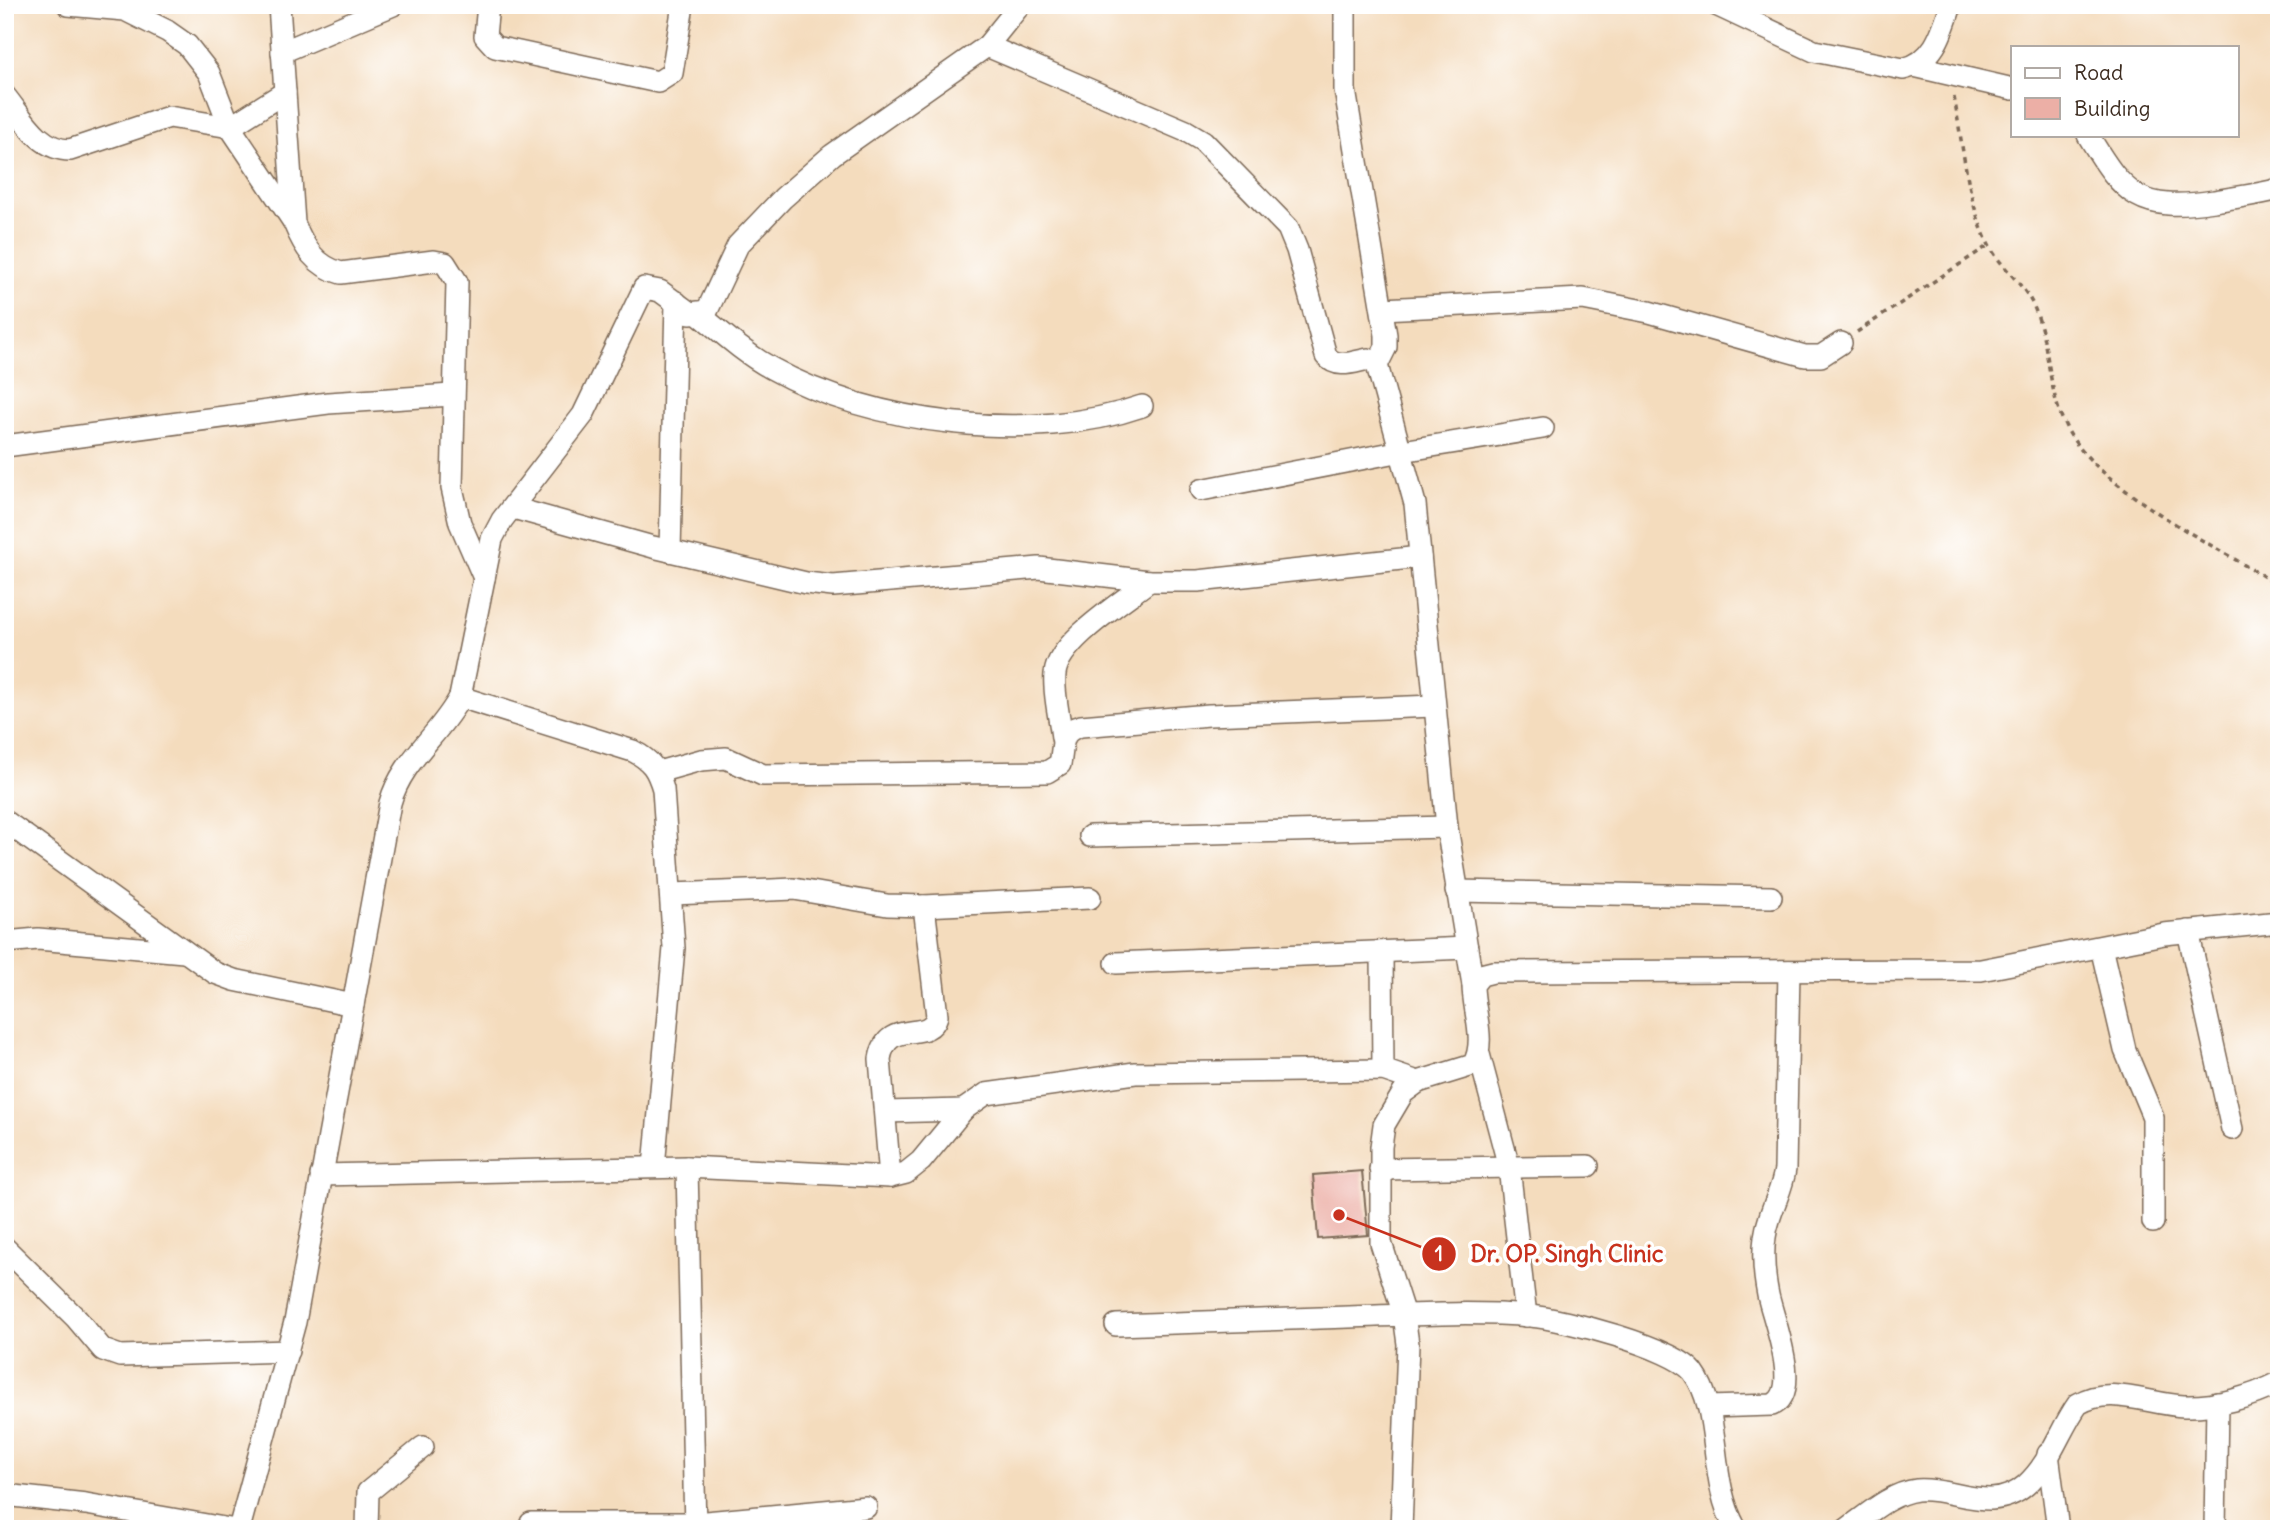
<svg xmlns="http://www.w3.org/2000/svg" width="2284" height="1534" viewBox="0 0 2284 1534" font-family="Delius,sans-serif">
  <rect width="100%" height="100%" fill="#fff"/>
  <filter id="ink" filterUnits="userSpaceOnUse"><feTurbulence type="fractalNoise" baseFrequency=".0143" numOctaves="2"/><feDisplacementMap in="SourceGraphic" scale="14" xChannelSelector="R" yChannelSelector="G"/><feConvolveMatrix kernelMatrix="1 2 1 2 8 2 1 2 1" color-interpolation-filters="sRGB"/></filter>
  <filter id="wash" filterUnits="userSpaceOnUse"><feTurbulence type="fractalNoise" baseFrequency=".00686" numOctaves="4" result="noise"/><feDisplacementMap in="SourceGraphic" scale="28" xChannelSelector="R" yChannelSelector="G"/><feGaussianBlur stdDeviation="1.57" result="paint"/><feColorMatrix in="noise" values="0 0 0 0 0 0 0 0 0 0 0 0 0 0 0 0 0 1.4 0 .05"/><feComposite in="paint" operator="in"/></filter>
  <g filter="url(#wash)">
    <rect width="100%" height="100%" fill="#f4dcbd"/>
    <g id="blocks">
      <path fill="#ecafa6" d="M1362,1171L1368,1235L1318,1239L1313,1175Z"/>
    </g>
  </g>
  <g filter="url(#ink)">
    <use href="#blocks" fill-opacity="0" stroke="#7c6856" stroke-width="2"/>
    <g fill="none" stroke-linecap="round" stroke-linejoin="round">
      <g stroke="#7c6856" stroke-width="24">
        <g id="street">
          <path d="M68,5L125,10L167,31L187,45L209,73L230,127L293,221"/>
          <path d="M279,5L294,223C304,247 315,266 341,273L434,261L445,263L457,282L452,488L460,523L484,578"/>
          <path d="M488,5L485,36L495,47L658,82L672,73L683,5"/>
          <path d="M1345,5V90L1386,335V347L1377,365"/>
          <path d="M1716,5L1814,51L1903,69C1934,62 1942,33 1951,5"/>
          <path d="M987,46L1186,131L1203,141L1288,228L1297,250L1326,356C1337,369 1353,362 1368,359L1377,365L1415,504L1447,827L1473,985"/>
          <path d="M282,52L393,5"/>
          <path d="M1914,66L2013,89"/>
          <path d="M5,96C23,118 39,150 70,150L169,117L230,127L285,92"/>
          <path d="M2088,135C2125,197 2140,212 2214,201C2236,197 2258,195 2279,189"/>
          <path d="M1382,309L1583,299L1649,312L1805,356H1821L1841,343"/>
          <path d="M699,314C722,333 744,353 771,368C872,425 1033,444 1142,406"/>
          <path d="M5,446L328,403L452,395"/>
          <path d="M1201,490L1402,451L1543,428"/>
          <path d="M513,508L653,547L806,583L833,586L1039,568L1149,581H1198L1420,557"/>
          <path d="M670,551L676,302"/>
          <path d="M460,697L633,751C652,761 657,769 663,789L674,948L654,1167"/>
          <path d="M1062,738C1060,718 1053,694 1055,674C1058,641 1124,601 1149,581"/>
          <path d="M658,772L701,760L726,758L763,775L1047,772L1060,764C1064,745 1059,731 1081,726L1209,715L1434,706"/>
          <path d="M5,821L215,973L234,980L353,1005"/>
          <path d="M1090,836L1447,827"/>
          <path d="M1456,891L1771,897"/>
          <path d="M672,894L794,889L887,905L924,906L1090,898"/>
          <path d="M2188,931L2232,1129"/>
          <path d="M5,942L38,939L184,952"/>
          <path d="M2101,947L2125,1050L2153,1117V1222"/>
          <path d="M1382,953L1383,1070"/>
          <path d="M1116,963L1467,948"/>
          <path d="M1479,1054L1509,1167L1526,1316"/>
          <path d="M885,1112L963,1110"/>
          <path d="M687,1167L695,1529"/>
          <path d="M1380,1169L1588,1166"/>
          <path d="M321,1175L687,1167L890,1177L906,1173L921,1161L963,1110L986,1094L1135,1073L1383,1070L1418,1082"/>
          <path d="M890,1177L880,1059C887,1016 929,1045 937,1016L924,906"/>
          <path d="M5,1248L76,1318L103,1350L120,1356L288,1351"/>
          <path d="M1116,1325C1194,1322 1271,1320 1349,1317C1409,1315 1470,1311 1530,1316C1564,1319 1673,1347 1693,1372C1723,1412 1707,1479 1736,1529"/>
          <path d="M1709,1407L1772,1405C1803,1393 1773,1319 1768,1295C1763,1270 1761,1244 1769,1220C1774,1202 1783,1187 1785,1169L1789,971"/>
          <path d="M2048,1454L2058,1529"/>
          <path d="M5,1495L86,1504L230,1529"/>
          <path d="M531,1523H695L866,1507"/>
          <path d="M239,1529L295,1322L390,803C402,760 440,735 460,697L492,539L502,520L583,415L644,288L660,291L690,313L707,311L738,245L783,198L832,155L987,46L1020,5"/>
          <path d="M367,1529L368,1492L423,1447"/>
          <path d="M1401,1529L1408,1344L1404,1315L1381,1243V1147L1384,1125L1403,1093L1418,1082L1473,1065C1487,1041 1473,1012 1473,985L1481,975L1493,972L1981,970L2164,934L2279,922"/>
          <path d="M1847,1529C1868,1514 1891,1493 1917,1490C1954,1487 1992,1515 2026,1485C2050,1464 2060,1429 2078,1404C2110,1384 2150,1405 2184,1406C2216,1407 2251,1397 2279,1383"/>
          <path d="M2215,1529L2217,1403"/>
        </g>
      </g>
      <g stroke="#7c6856" stroke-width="3.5" stroke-dasharray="5 5" stroke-linecap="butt">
        <path d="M1954,97C1963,145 1967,203 1990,247C2002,268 2024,284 2034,307C2050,344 2047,388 2065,425C2094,488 2219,547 2279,586"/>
        <path d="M1857,332L1989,245"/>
      </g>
      <use href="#street" stroke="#fff" stroke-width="21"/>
    </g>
  </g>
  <path fill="none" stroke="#c8321e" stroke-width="2.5" d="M1339 1215L1439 1254"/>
  <g fill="#c8321e" stroke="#fff" stroke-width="2.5">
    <circle cx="1339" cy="1215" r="7"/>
    <circle cx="1439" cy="1254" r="18"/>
  </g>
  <g font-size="21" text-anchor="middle" font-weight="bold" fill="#fff">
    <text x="1439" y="1261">1</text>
  </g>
  <g font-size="23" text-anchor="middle" font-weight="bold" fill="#c8321e" stroke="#fff" stroke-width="7" stroke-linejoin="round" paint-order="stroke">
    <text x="1567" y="1262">Dr. OP. Singh Clinic</text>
  </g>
  <rect width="2284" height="1534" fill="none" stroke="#fff" stroke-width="28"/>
  <rect x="2011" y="46" width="228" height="91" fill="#ffffff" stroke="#b1aaa5" stroke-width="2"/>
  <rect x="2025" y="68" width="35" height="10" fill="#ffffff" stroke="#b1aaa5" stroke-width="2"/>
  <text x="2074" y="80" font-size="21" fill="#3b2a1e">Road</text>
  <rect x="2025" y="98" width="35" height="21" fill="#ecafa6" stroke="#b1aaa5" stroke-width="2"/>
  <text x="2074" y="116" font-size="21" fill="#3b2a1e">Building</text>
</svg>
